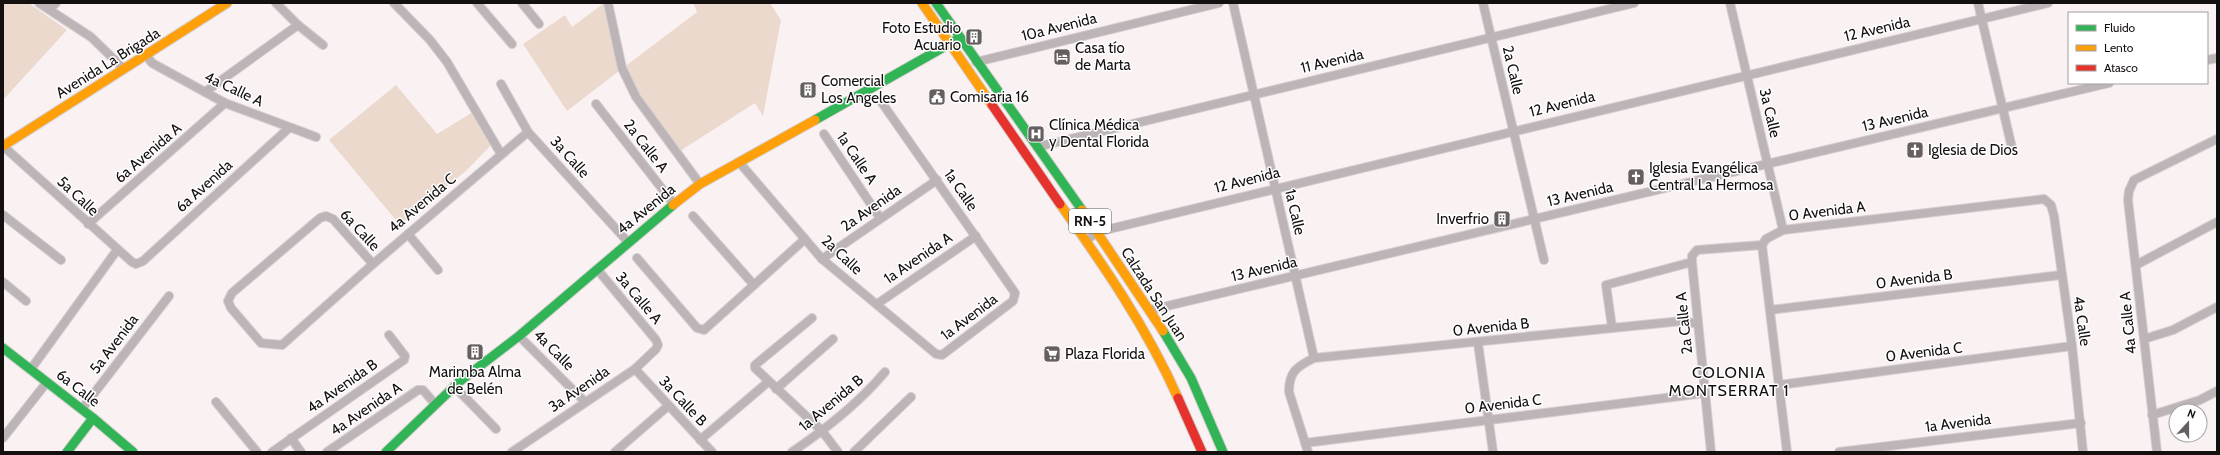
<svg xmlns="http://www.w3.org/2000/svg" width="2220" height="455" viewBox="0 0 2220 455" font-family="Cabin,sans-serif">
  <rect width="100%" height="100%" fill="#faf2f2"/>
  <g fill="#ecd9ce">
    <path d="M3,3H29L67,30L3,100Z"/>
    <path d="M604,3H607L623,68L697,12L693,3H770L781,20L763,116L755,103L677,153L623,68L567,111L523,44L565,15L572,27Z"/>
    <path d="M396,85L437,134L473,112L492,144L467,170L400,225L329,140Z"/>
  </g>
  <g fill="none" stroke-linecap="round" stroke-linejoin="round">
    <g stroke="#d5cfcf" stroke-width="10">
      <g id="street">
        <path d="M39,3L91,37L124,69"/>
        <path d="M276,3L298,25L323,45"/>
        <path d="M394,3L430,40L447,62L501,154"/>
        <path d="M477,3L512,44"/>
        <path d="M522,3L539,24"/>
        <path d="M608,3L622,68L636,97L700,184"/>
        <path d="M1233,3L1314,358"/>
        <path d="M1483,3L1544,260"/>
        <path d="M1730,3L1783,230"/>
        <path d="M1978,3L2012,148"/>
        <path d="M49,9L56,3"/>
        <path d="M146,55L152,63L225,103L316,137"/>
        <path d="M2207,60L2217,58"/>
        <path d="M976,62L1219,3"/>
        <path d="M501,84L528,132L628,242"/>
        <path d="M205,92L298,25"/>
        <path d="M596,104L674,204"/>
        <path d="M824,134L880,218"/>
        <path d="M3,146L132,262L136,264L143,261L289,128"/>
        <path d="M1037,147L1634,3"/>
        <path d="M739,162L822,259L936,354L942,355L1013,301L1015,293L880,100"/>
        <path d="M3,215L61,260"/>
        <path d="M693,216L754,285"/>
        <path d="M88,224L225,103"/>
        <path d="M408,234L438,270"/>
        <path d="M1086,241L1097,232L2048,3"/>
        <path d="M1762,245L1787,452"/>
        <path d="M637,258L697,328L704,330L805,239"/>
        <path d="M822,259L937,180"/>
        <path d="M1692,262L1711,452"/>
        <path d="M373,264L333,219L326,216L320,218L232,293L228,301L231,308L261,343L282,345L373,264L528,132"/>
        <path d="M2136,265L2217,222"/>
        <path d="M3,282L26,301"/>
        <path d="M877,304L976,236"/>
        <path d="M1150,310L2109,83"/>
        <path d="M1770,310L2061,275"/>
        <path d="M812,318L755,365V368L822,431L838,452"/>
        <path d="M1612,327L1606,285L1692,262V256L1697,250L1762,245L1766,239L1783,230L2044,199L2051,205L2054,216L2072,346L2083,452"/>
        <path d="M519,336L585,402"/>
        <path d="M2144,339L2173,330L2217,307"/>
        <path d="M1478,343L1493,452"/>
        <path d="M31,369L117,250"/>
        <path d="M635,369L712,452"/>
        <path d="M1779,385L2072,346"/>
        <path d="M455,387L496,429"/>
        <path d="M776,389L833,339"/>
        <path d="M216,402L257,452"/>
        <path d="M82,409L169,296"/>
        <path d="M2152,415L2200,400L2217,391"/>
        <path d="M3,438L47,382"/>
        <path d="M291,438L301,452"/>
        <path d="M700,440L768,382"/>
        <path d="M1305,443L1705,393"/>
        <path d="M272,452L404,360L405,356L389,335"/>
        <path d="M327,452L418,390H423L435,404"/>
        <path d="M512,452L635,369L656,349L658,345L656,340L597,269"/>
        <path d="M615,452L668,406"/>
        <path d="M792,452C826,429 858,404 885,372"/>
        <path d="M854,452L911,397"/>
        <path d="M1308,452L1289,392C1289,372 1296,367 1314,358L1682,321L1698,324"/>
        <path d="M1839,452L2081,423"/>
        <path d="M2157,452L2128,200L2129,191L2134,180L2217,139"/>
      </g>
    </g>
    <g stroke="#d5cfcf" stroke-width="11">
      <g id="fast">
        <path d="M936,3L1082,210"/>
        <path d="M815,120L958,39"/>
        <path d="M1163,331L1191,378L1223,452"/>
        <path d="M3,348L93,418L133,452"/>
        <path d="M67,452L93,418"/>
        <path d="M386,452L459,382L519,336L673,205"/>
      </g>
    </g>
    <g stroke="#d5cfcf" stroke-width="11">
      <g id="slow">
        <path d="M922,3L992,105"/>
        <path d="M3,146L227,3"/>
        <path d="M1060,204C1104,266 1147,328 1178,398"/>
        <path d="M673,205L700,184L815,120"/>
        <path d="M1082,210L1163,331"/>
      </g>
    </g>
    <g stroke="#d5cfcf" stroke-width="11">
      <g id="jam">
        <path d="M992,105L1060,204"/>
        <path d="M1178,398L1202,452"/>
      </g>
    </g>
    <use href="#street" stroke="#bcb4b6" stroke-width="8"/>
    <use href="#fast" stroke="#30b455" stroke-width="9"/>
    <use href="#slow" stroke="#ff9f0a" stroke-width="9"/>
    <use href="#jam" stroke="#e5322d" stroke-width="9"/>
  </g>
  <defs>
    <g id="building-square" transform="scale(0.9)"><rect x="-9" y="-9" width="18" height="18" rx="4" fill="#655f5f" stroke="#fff"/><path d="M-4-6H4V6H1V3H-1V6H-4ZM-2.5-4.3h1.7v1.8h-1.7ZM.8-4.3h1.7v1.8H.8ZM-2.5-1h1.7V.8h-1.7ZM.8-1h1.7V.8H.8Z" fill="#fff"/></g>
    <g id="hotel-square" transform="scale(0.9)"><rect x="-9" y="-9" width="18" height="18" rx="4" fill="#655f5f" stroke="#fff"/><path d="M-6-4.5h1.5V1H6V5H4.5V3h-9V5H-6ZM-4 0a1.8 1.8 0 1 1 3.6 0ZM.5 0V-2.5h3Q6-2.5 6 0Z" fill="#fff"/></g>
    <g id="civic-square" transform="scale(0.9)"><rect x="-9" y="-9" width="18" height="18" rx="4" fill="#655f5f" stroke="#fff"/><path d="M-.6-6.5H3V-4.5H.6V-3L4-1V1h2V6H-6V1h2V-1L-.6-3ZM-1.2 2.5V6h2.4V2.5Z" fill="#fff"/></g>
    <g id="hospital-square" transform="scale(0.9)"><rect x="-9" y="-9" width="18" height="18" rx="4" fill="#655f5f" stroke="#fff"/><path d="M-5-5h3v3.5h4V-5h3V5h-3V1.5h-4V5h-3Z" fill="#fff"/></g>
    <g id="church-square" transform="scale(0.9)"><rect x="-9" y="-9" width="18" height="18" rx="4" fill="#655f5f" stroke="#fff"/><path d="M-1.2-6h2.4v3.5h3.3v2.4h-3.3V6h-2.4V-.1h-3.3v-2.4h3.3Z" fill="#fff"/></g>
    <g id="supermarket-square" transform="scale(0.9)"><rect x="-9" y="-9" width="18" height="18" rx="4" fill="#655f5f" stroke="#fff"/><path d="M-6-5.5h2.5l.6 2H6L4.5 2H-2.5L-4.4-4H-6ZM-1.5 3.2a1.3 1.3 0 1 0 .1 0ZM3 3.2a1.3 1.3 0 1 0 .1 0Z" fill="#fff"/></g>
  </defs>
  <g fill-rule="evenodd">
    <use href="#building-square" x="974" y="37"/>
    <use href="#hotel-square" x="1062" y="57"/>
    <use href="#building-square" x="808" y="90"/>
    <use href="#civic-square" x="937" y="97"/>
    <use href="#hospital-square" x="1036" y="134"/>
    <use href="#church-square" x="1915" y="150"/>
    <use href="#church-square" x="1636" y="177"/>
    <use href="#building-square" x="1502" y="219"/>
    <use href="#building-square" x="475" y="352"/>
    <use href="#supermarket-square" x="1052" y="354"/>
  </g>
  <g text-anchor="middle" stroke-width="3" stroke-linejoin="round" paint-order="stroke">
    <rect fill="#fff" stroke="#5b5858" stroke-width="1" x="1069" y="209" width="42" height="24" rx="3"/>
    <g font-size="14" font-weight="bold" fill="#151010">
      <text x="1090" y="226">RN-5</text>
    </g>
    <g font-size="15" fill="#151010" stroke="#fff">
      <text transform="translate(1059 27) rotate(-14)" y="5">10a Avenida</text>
      <text transform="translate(1877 29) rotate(-13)" y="5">12 Avenida</text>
      <text transform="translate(1332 61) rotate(-13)" y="5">11 Avenida</text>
      <text transform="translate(108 63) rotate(-32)" y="5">Avenida La Brigada</text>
      <text transform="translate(1513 70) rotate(77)" y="5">2a Calle</text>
      <text transform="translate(234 89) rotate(25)" y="5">4a Calle A</text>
      <text transform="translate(1562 104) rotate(-14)" y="5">12 Avenida</text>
      <text transform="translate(1770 113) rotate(77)" y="5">3a Calle</text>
      <text transform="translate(1895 119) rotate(-13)" y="5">13 Avenida</text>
      <text transform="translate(646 146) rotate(52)" y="5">2a Calle A</text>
      <text transform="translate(148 153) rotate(-41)" y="5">6a Avenida A</text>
      <text transform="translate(570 157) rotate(48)" y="5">3a Calle</text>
      <text transform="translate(857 158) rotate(56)" y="5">1a Calle A</text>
      <text transform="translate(1247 180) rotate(-14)" y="5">12 Avenida</text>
      <text transform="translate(204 186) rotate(-42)" y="5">6a Avenida</text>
      <text transform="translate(961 190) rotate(55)" y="5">1a Calle</text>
      <text transform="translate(1580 194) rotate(-13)" y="5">13 Avenida</text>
      <text transform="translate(78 196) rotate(43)" y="5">5a Calle</text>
      <text transform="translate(422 203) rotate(-40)" y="5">4a Avenida C</text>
      <text transform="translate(871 208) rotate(-35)" y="5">2a Avenida</text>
      <text transform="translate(646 209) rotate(-39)" y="5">4a Avenida</text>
      <text transform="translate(1827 211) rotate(-7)" y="5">0 Avenida A</text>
      <text transform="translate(1295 212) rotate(77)" y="5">1a Calle</text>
      <text transform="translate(360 230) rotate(47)" y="5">6a Calle</text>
      <text transform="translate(842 255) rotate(43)" y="5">2a Calle</text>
      <text transform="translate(918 258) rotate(-34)" y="5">1a Avenida A</text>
      <text transform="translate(1264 269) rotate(-13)" y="5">13 Avenida</text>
      <text transform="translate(1914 279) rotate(-7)" y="5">0 Avenida B</text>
      <text transform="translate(1154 294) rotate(57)" y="5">Calzada San Juan</text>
      <text transform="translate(639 298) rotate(50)" y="5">3a Calle A</text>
      <text transform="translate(969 317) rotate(-37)" y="5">1a Avenida</text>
      <text transform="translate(2082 321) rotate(82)" y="5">4a Calle</text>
      <text transform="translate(1684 323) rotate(-96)" y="5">2a Calle A</text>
      <text transform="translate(2128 323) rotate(-96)" y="5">4a Calle A</text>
      <text transform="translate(1491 327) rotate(-6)" y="5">0 Avenida B</text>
      <text transform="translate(114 344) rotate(-53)" y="5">5a Avenida</text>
      <text transform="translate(554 350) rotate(45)" y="5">4a Calle</text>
      <text transform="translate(1924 352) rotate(-7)" y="5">0 Avenida C</text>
      <text transform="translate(342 386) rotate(-35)" y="5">4a Avenida B</text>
      <text transform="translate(78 388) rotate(38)" y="5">6a Calle</text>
      <text transform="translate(579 389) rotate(-34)" y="5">3a Avenida</text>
      <text transform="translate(683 401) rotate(47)" y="5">3a Calle B</text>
      <text transform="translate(831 403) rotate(-40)" y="5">1a Avenida B</text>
      <text transform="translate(1503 404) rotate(-7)" y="5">0 Avenida C</text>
      <text transform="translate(366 409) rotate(-34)" y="5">4a Avenida A</text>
      <text transform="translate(1958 423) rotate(-7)" y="5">1a Avenida</text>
    </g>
    <g font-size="15" fill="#151010" stroke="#fff" text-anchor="start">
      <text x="961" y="33" text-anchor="end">Foto Estudio<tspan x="961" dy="17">Acuario</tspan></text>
      <text x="1075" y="53">Casa tío<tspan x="1075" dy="17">de Marta</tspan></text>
      <text x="821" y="86">Comercial<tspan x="821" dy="17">Los Angeles</tspan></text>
      <text x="950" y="102">Comisaria 16</text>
      <text x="1049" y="130">Clínica Médica<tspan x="1049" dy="17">y Dental Florida</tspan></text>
      <text x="1928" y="155">Iglesia de Dios</text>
      <text x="1649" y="173">Iglesia Evangélica<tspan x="1649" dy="17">Central La Hermosa</tspan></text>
      <text x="1489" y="224" text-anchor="end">Inverfrio</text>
      <text x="1065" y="359">Plaza Florida</text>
      <text x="475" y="377" text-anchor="middle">Marimba Alma<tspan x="475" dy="17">de Belén</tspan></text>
    </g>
    <g font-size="16" letter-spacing="1" fill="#151010" stroke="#fff">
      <text x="1729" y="378">COLONIA<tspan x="1729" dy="18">MONTSERRAT 1</tspan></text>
    </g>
  </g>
  <rect width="2220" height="455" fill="none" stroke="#151010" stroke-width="8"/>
  <rect x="2068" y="12" width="140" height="72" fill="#ffffff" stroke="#a19f9f"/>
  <rect x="2076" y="25" width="20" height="6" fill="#30b455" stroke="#a19f9f"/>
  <text x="2104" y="32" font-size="12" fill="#151010">Fluido</text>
  <rect x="2076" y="45" width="20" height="6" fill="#ff9f0a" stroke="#a19f9f"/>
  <text x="2104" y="52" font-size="12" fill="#151010">Lento</text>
  <rect x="2076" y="65" width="20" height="6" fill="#e5322d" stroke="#a19f9f"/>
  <text x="2104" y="72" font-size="12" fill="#151010">Atasco</text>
  <g transform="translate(2188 423) rotate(21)"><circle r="19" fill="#ffffff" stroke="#a19f9f"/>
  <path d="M0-3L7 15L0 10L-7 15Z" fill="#655f5f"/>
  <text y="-6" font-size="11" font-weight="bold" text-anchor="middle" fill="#151010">N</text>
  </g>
</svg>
